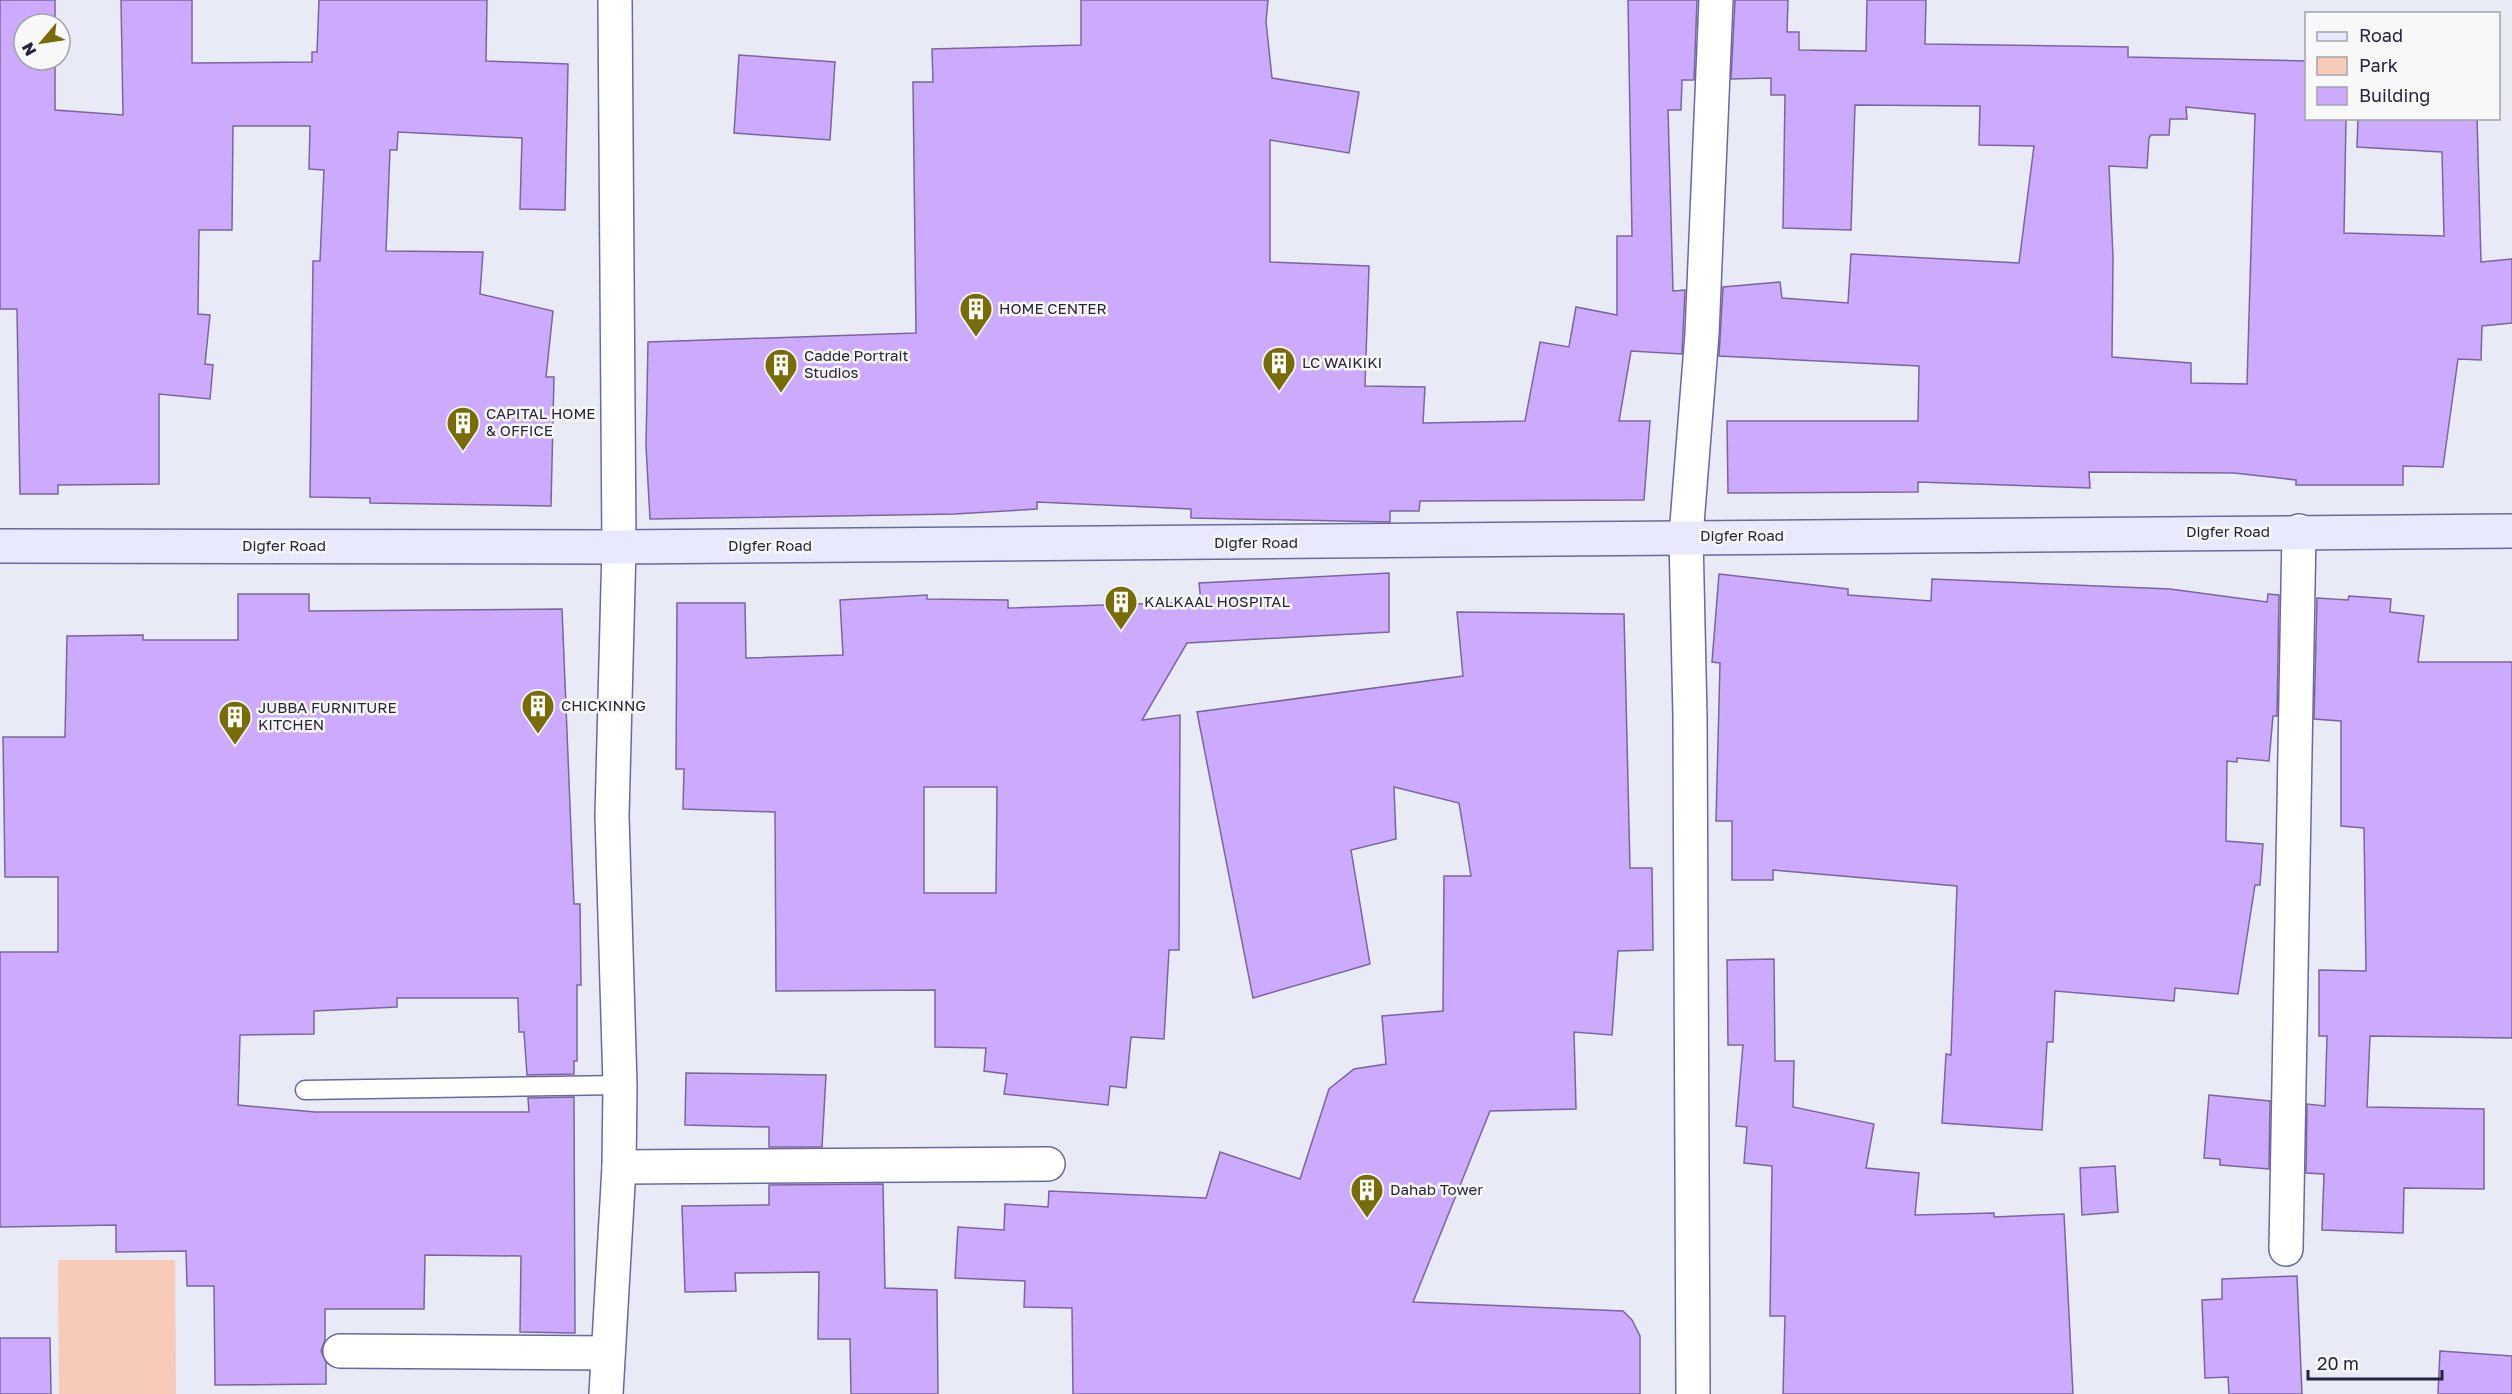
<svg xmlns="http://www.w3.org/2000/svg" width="2512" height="1394" viewBox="0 0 2512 1394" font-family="'Golos Text',sans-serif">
  <rect width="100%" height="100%" fill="#e8eaf6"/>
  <path fill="#f8cab8" d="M58,1260H175L176,1394H59Z"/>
  <g fill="#ccaafe" stroke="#7b659c" stroke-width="1.5" fill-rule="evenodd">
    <path d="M0,0H55V24H24V60H55V110L123,115L121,0H192V63L312,62V52H317L319,0H487L486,61L568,64L565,210L520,209L522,138L398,132L397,150H390L386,251L483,252L480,294L553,311L546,377H554L551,506L370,503V498L310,497L313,261H320L324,170L309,169L310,126H233L232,230H199L198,314L210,315L205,364L213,365L210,399L159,394V484L58,485V494H20L17,309H0Z"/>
    <path d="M1081,0H1268L1266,22L1272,78L1359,92L1349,153L1270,140V262L1369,266L1365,386L1425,387L1423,423L1525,421L1540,342L1569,347L1576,307L1617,315V236H1632L1628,0H1697L1694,80H1682L1681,110H1668L1673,291L1685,290L1682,354L1631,351L1619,421H1650L1644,500L1420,501L1419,511H1390V522L1191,518V509L1037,502V509L955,514L650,519L646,446L648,342L916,333L913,82H933L932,49L1081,45Z"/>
    <path d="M1735,0H1788L1787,32H1799V50L1866,51L1867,0H1926L1925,44L2128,47V57L2307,61V118H2346L2344,233L2444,236L2442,152L2357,147L2358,118H2477L2481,262L2512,259V323L2482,326L2481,360L2458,359L2443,467L2403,466V485H2296V480L2234,473L2089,472L2090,488L1918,482V492L1728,493L1727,421H1918L1919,366L1719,356L1723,287L1780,282L1782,298L1848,303L1851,254L2019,263L2034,146L1979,145L1980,106L1855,105L1851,230L1783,228L1785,95H1771V78L1731,79ZM2186,107L2255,114L2247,384L2191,383V363L2112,357L2113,257L2109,166L2147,168L2149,138L2151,135H2169L2170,119H2187Z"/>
    <path d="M739,55L835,62L830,140L734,133Z"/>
    <path d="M1389,573V632L1187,643L1142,720L1180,715L1179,950H1169L1164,1039L1131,1037L1126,1088L1110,1086L1108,1105L1004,1094L1007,1074L984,1071L986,1048L935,1047V990L776,991L775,812L683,809L684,769H676L677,603H745L746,658L843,655L840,600L927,595V599L1008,600V608L1201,602L1199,583ZM924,787H997L996,893H924Z"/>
    <path d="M1719,574L1848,589V595L1931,601L1932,579L2170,589L2267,602L2268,594L2279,595L2277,716H2273L2269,761L2237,758V762L2227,761L2226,841L2263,844L2260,885H2255L2238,994L2175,988L2174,1001L2055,991L2053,1042H2047L2042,1130L1942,1123L1946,1054L1951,1055L1957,886L1773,870V880H1732V821H1716L1720,663L1712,662Z"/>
    <path d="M238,594H309V611L562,609L574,904H580L581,985H577V1061H574V1074L527,1075L524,1032H519L518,998H397V1007L314,1011V1034L240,1035L238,1105L315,1112H529L528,1098L574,1097L575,1333L520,1332L521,1256L425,1255L424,1309H325V1340L321,1351L326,1362V1384L215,1385L214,1286H187L186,1251L116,1252V1225L0,1227V952H58V877H5L3,737H65L67,636L143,635V640H238Z"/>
    <path d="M2349,596L2391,599L2390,612L2424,616L2418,662H2512V1038L2370,1036L2367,1107L2484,1109V1189L2404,1188L2403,1233L2322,1230L2324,1174L2306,1173L2307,1104L2325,1106L2327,1036H2319V970L2366,971L2364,828L2341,826V721L2314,719L2317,598L2348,600Z"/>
    <path d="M1457,612L1624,614L1630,868H1652L1653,950L1618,951L1612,1035L1574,1032L1576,1109L1490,1111L1413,1302L1623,1311L1632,1320L1640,1336V1394H1073L1072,1308L1024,1307L1025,1281L955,1278L958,1227L1004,1230L1005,1204L1048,1207L1049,1191L1206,1198L1220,1152L1300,1179L1329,1089L1354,1069L1386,1064L1382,1016L1443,1011L1444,876H1471L1459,803L1394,787L1396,839L1351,850L1370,964L1253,998L1197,712L1463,676Z"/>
    <path d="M1774,959L1775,1061H1794L1793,1107L1874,1124L1866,1168L1919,1173L1915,1215L1994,1213V1217L2064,1214L2073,1394H1783L1785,1316H1770L1772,1166L1744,1163L1747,1127L1736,1126L1743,1045H1728L1727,960Z"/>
    <path d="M686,1073L826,1075L822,1147H769V1127L685,1125Z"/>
    <path d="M2209,1095L2270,1101L2269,1169L2220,1165V1159L2204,1158Z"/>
    <path d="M2115,1166L2118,1212L2082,1215L2080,1168Z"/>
    <path d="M883,1184L885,1288L937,1290L938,1394H851L850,1339H818L819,1272L735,1273L736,1291L685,1292L682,1206L769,1205V1185Z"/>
    <path d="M2297,1276L2302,1394H2229L2228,1377L2205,1378L2202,1300L2222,1299V1279Z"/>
    <path d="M0,1338H50L51,1394H0Z"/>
    <path d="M2440,1351L2512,1356V1394H2438Z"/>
  </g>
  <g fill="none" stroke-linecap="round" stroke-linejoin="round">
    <g stroke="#6869a1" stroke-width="21">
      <path id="lane" d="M305,1090L620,1085"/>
    </g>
    <g stroke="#6869a1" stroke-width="36">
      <g id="street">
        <path d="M619,1167L1048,1164"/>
        <path d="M2286,1249L2299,531"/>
        <path d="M340,1351L608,1353"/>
        <path d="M606,1394L619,1167L620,1085L612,816L619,547L615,0"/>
        <path d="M1693,1394L1690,717L1686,536L1702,334L1716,0"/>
      </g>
    </g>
    <g stroke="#6869a1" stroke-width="36">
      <path id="secondary" d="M0,546L619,547L2512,531"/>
    </g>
    <use href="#lane" stroke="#fff" stroke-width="18"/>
    <use href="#street" stroke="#fff" stroke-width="33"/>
    <use href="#secondary" stroke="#e8e9ff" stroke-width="33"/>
  </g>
  <defs>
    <g id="building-pin" transform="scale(1.725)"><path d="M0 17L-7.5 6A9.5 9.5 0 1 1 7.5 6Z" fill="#776c05" stroke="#f8f8f8"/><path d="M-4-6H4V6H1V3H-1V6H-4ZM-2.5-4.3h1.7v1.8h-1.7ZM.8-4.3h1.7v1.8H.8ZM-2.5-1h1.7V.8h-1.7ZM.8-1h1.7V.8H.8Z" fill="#fff"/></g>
  </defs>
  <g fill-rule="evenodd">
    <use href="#building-pin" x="976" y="309"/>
    <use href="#building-pin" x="1279" y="363"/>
    <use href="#building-pin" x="781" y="365"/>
    <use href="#building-pin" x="463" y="423"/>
    <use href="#building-pin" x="1121" y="602"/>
    <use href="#building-pin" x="538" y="706"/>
    <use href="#building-pin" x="235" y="717"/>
    <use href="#building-pin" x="1367" y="1190"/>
  </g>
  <g text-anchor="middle" stroke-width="5" stroke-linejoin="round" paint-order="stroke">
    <g font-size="15" fill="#23233b" stroke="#f8f8f8" text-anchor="start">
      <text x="999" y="314">HOME CENTER</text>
      <text x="804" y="361">Cadde Portrait<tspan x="804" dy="17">Studios</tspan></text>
      <text x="1302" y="368">LC WAIKIKI</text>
      <text x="486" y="419">CAPITAL HOME<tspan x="486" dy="17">&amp; OFFICE</tspan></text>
      <text x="1144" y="607">KALKAAL HOSPITAL</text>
      <text x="561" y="711">CHICKINNG</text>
      <text x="258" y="713">JUBBA FURNITURE<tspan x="258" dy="17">KITCHEN</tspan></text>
      <text x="1390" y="1195">Dahab Tower</text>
    </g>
    <g font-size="15" fill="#23233b" stroke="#f8f8f8">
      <text x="2228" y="537">Digfer Road</text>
      <text x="1742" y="541">Digfer Road</text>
      <text x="1256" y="548">Digfer Road</text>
      <text x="284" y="551">Digfer Road</text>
      <text x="770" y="551">Digfer Road</text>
    </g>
  </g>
  <rect x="2305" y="12" width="195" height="108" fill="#f8f8f8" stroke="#a3a3ac" stroke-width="1.5"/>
  <rect x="2317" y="32" width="30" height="9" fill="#e8e9ff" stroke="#a3a3ac" stroke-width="1.5"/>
  <text x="2359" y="42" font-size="18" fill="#23233b">Road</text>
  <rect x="2317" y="57" width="30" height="18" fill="#f8cab8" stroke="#a3a3ac" stroke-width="1.5"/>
  <text x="2359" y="72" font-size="18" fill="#23233b">Park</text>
  <rect x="2317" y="87" width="30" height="18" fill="#ccaafe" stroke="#a3a3ac" stroke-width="1.5"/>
  <text x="2359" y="102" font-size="18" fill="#23233b">Building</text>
  <g transform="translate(42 42) rotate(241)"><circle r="28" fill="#f8f8f8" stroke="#a3a3ac" stroke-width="1.5"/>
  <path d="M0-4.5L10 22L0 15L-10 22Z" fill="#776c05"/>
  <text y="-9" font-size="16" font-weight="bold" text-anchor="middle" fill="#23233b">N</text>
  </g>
  <path d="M2308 1370v9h134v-9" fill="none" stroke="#23233b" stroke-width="3"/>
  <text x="2317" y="1370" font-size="18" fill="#23233b" stroke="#f8f8f8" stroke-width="4.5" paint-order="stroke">20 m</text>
</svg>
